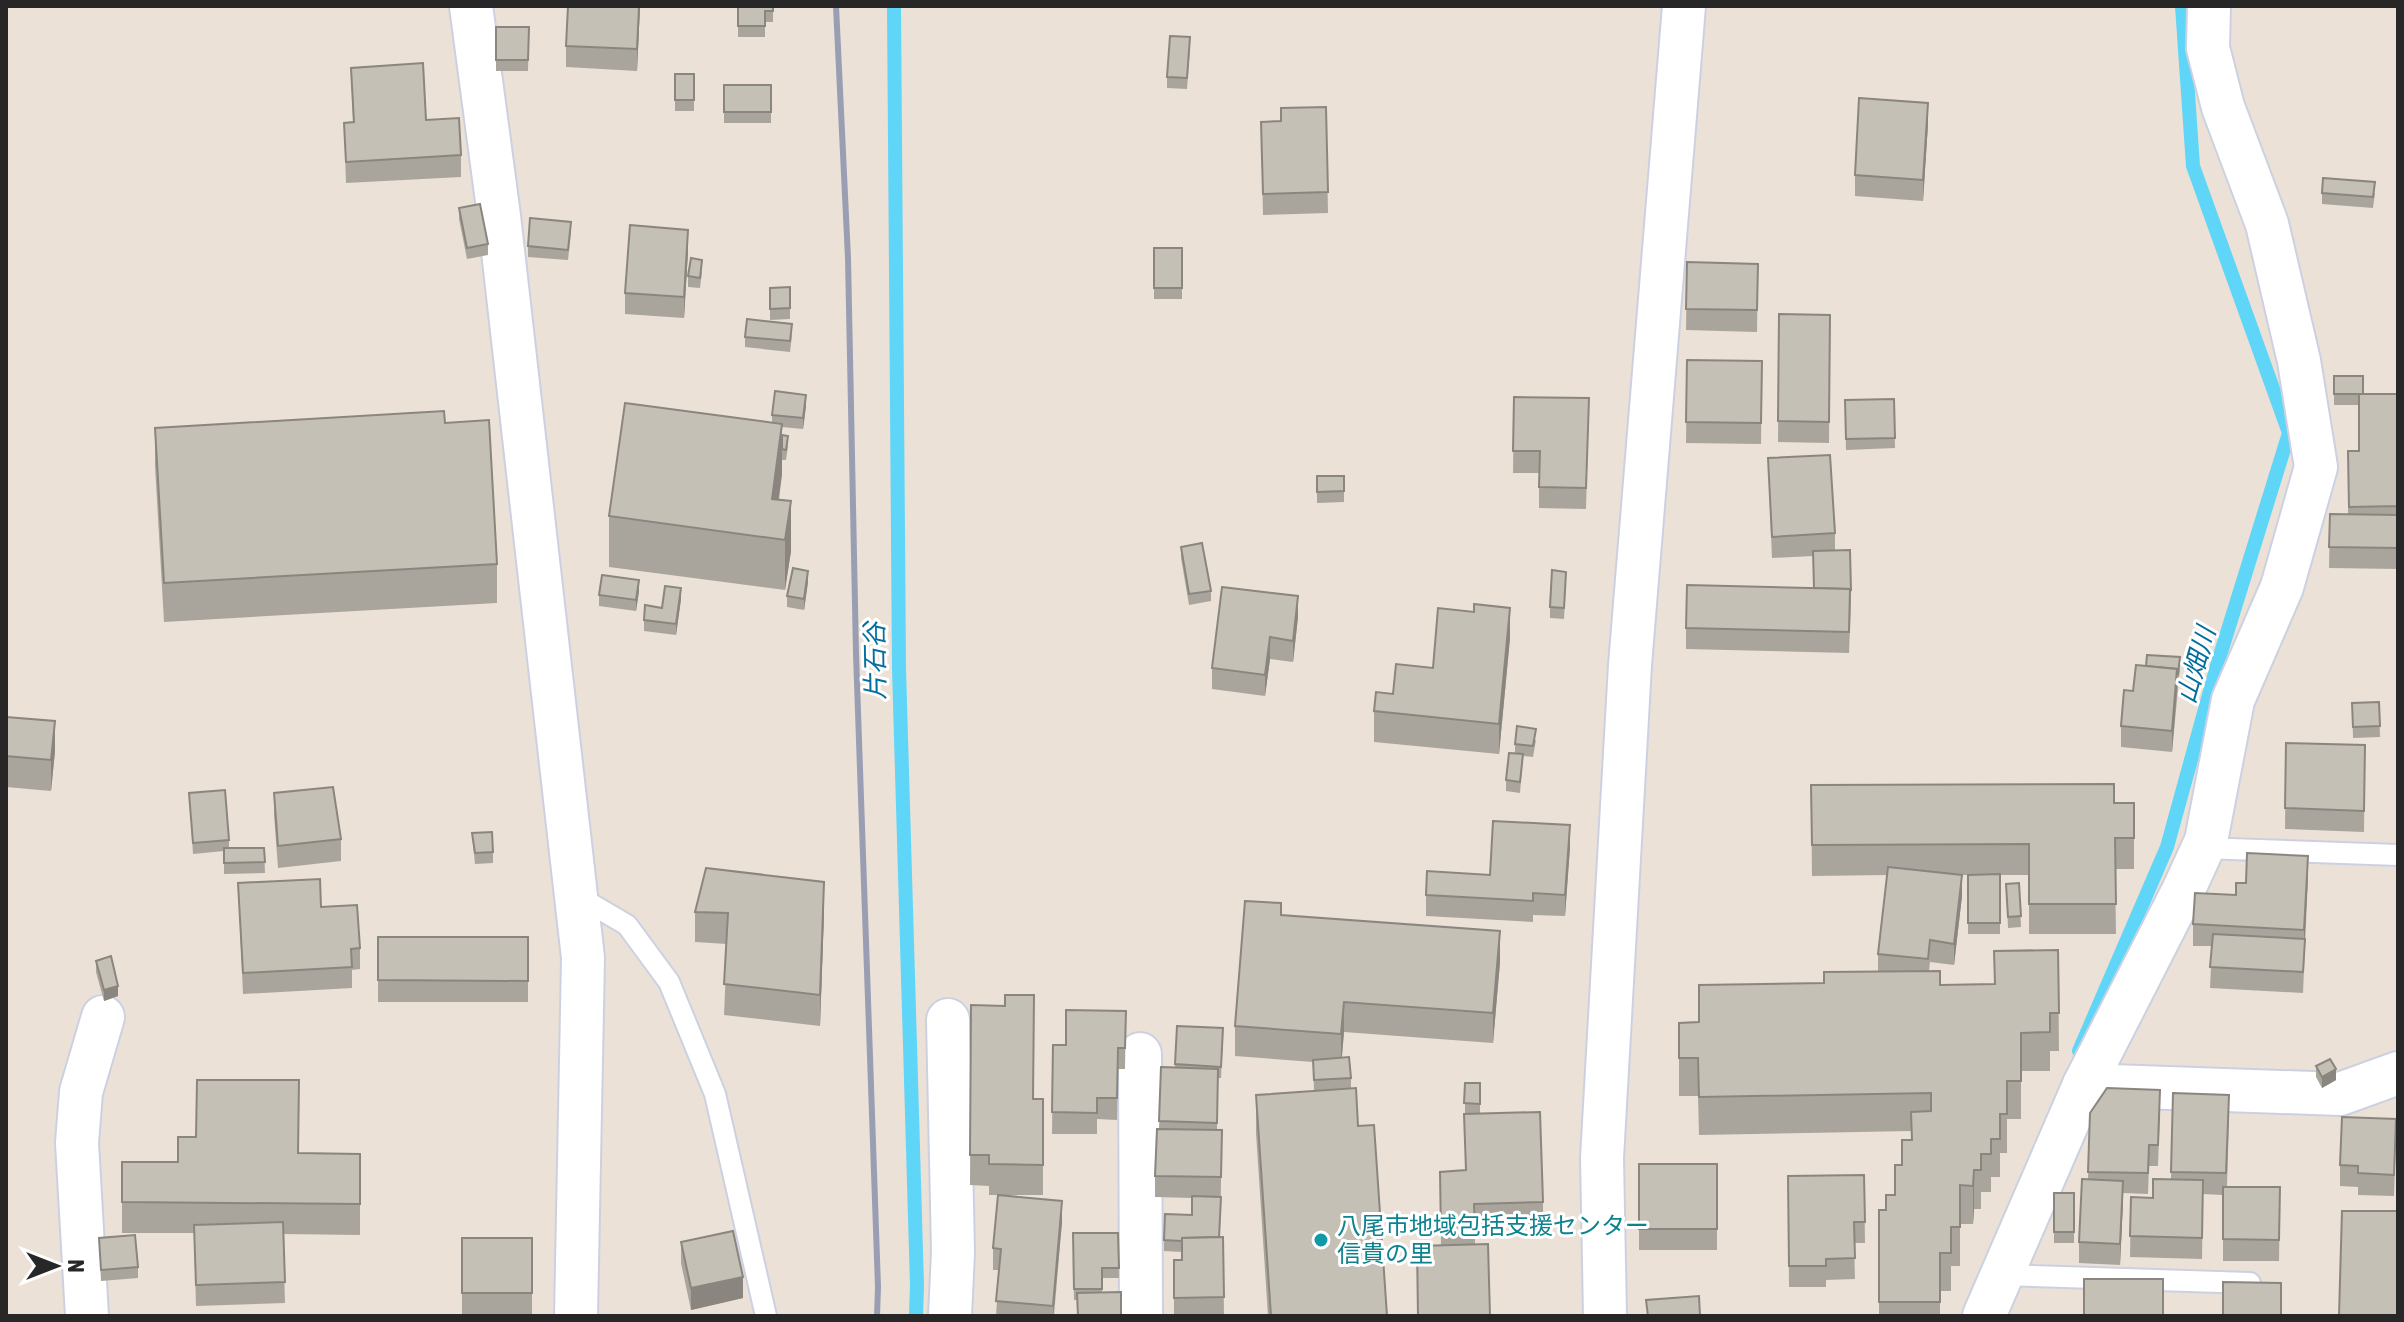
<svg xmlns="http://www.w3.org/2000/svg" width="2404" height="1322" viewBox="0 0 2404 1322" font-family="'Asap Condensed','Noto Sans JP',sans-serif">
  <rect width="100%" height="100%" fill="#ebe1d6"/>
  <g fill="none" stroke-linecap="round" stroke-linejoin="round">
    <g stroke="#5fd5f7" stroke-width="14">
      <path d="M894,6L899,669L917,1285L916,1316"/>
      <path d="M2079,1051L2167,847L2218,662L2289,433L2193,166L2182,6"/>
    </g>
    <g stroke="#ccd1e2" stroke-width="24">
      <g id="lane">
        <path d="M2202,848L2398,855"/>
        <path d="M576,895L627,925L669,982L715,1094L766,1316"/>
        <path d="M2002,1275L2250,1283"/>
      </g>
    </g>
    <g stroke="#ccd1e2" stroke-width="46">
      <g id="street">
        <path d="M471,6L499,216L583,958L576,1316"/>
        <path d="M948,1020L953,1252L950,1316"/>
        <path d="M1140,1054L1141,1316"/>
        <path d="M2084,1085L2340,1094L2398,1073"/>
        <path d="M87,1316L77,1143L81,1092L103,1017"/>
        <path d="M1605,1316L1602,1158L1630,665L1684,6"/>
        <path d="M1984,1316L2084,1085L2183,891L2206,841L2233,700L2282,587L2316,467L2299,361L2267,224L2223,107L2208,48L2209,6"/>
      </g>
    </g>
    <use href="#lane" stroke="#fff" stroke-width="20"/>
    <use href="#street" stroke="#fff" stroke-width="42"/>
    <path stroke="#999eb3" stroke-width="6" d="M836,6L848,258L856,654L878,1287L877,1316"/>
  </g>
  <g fill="#a9a59d">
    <path d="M640,6L637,71L566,67V46Z"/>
    <path d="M738,6H773V22H765V37H738Z"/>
    <path d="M496,27H529L528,71H496Z"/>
    <path d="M1190,48L1187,89L1167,88V77Z"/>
    <path d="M351,68L461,155V177L346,183L344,123L353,122Z"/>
    <rect x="675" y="74" width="19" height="37"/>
    <rect x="724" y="85" width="47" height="38"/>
    <path d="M1326,107L1328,213L1263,215L1261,122L1281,121Z"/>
    <path d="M1928,124L1923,201L1855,196V175Z"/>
    <path d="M2322,193H2375L2373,208L2322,204Z"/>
    <path d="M459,208L488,244V255L467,259L459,219Z"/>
    <path d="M571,232L568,260L528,257V246Z"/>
    <rect x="1154" y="248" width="28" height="51"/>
    <path d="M688,252L684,318L625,314V293Z"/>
    <path d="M1687,262L1758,264L1757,332L1686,330Z"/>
    <path d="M702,271L700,288L688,287V276Z"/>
    <path d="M790,287V319L770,320V288Z"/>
    <path d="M1779,314L1830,315L1829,443L1778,442Z"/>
    <path d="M792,335L790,352L745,347V337Z"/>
    <path d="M1687,360L1762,361L1761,444L1686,443Z"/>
    <path d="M2334,376L2363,394H2398V569L2329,568L2330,514H2348V451H2359V405H2334Z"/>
    <path d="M1514,397L1589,398L1586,509L1539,508V473H1513Z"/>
    <path d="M1894,399L1895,448L1846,450L1845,400Z"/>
    <path d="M806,406L803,429L782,427V435L788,446L786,460H782V474L779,500L791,551L785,590L609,567V516L772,423V415Z"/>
    <path d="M445,423L497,564V603L164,622L155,466V428Z"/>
    <path d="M1768,458L1835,533V550H1850L1851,602L1849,653L1686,649V628L1814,588L1813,556L1772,558Z"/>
    <path d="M1317,476H1344V502L1317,503Z"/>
    <path d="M1181,547L1211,591V601L1189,605L1181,558Z"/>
    <path d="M808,582L804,610L787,607V596Z"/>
    <path d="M1566,582L1564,619L1550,618V607Z"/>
    <path d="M639,591L636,611L599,606V595Z"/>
    <path d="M681,599L676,635L644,631V620L662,608Z"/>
    <path d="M1298,617L1293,662L1270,659L1265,696L1212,689V668Z"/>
    <path d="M1510,638L1499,754L1374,742V711L1393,694L1433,668Z"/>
    <path d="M2180,668L2172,752L2121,747V726L2133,691Z"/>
    <path d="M2379,702L2380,737L2353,738L2352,703Z"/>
    <path d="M6,717L55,751L51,791L6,787Z"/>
    <path d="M1536,740L1533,757L1523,756L1520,793L1506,791V780L1515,753V744Z"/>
    <path d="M2286,743L2365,745L2364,832L2285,829Z"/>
    <path d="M1811,785L2114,803H2134V869H2115L2116,934H2029V875H2000V934H1968V875H1982H1962V896L1954,965L1930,962L1929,971L1940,985L1994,984V951L2058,950L2059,1051H2050V1071H2021V1119H2007V1153H2000V1177H1991V1192H1981V1209H1974L1973,1224H1960V1266H1951V1291H1940V1316H1879V1210H1886L1895,1195V1165H1902L1911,1140V1131L1699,1135L1698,1096H1679V1023L1699,1022L1824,983L1878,971V954L1887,875L1812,876Z"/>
    <path d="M189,793L229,840V848H264L265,873L224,874V851L193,854Z"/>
    <path d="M274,793L341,839V861L278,868L274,814Z"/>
    <path d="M472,833L493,852V863L475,864Z"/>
    <path d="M1570,847L1565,916L1533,915V922L1426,916V895L1490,875Z"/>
    <path d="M2308,877L2303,993L2210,988L2212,946H2193V924L2236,895L2246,883Z"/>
    <path d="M238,883L321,907L360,948V969L352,970V988L243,994Z"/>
    <path d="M2019,883L2021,927L2008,928L2006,884Z"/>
    <path d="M695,912L824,913L820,1026L724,1015L727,944L695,942Z"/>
    <path d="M1281,915L1500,962L1493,1043L1344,1032L1342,1058L1351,1078V1089L1358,1126L1387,1316H1268L1256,1133V1095L1314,1091L1313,1062L1235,1056V1026Z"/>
    <rect x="378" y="937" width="150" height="65"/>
    <path d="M96,961L118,996L104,1001L96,972Z"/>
    <path d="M971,1005L1034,1099H1043V1195H989V1186L970,1185Z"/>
    <path d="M1126,1011L1125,1069H1118L1117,1120L1097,1119V1134H1052L1053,1045H1066Z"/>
    <path d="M1177,1026L1223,1039L1221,1078H1218L1217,1130H1222L1220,1237H1223L1224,1316H1174V1260H1182V1252L1164,1251V1240L1192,1215V1198L1155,1197V1176L1159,1129L1161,1067H1175Z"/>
    <path d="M2316,1066L2336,1080L2322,1088L2316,1077Z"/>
    <path d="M1465,1083H1480V1114L1543,1202V1223L1475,1225V1244L1441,1245L1440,1172L1465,1170Z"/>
    <path d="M2173,1093L2229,1116L2227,1187H2280L2279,1261H2223V1195L2203,1194L2202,1259L2130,1257L2131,1197L2153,1198L2171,1179Z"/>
    <path d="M2160,1111L2158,1166H2149L2148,1194L2123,1193L2120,1265L2079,1263V1242L2088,1179L2090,1113Z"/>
    <path d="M2396,1140L2394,1196L2358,1195V1187L2340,1186V1165Z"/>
    <path d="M298,1153L360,1154V1235L283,1234L285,1303L196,1306L194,1233H122V1162H178Z"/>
    <rect x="1639" y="1164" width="78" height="86"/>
    <path d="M1864,1175L1865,1243H1854L1855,1279L1826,1280V1287H1789L1788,1176Z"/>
    <rect x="2054" y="1193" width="20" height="50"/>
    <path d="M1062,1222L1054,1316H996L999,1270H993V1248Z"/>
    <path d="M1073,1233H1118L1119,1278H1102V1292L1077,1300H1074Z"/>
    <path d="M99,1238L138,1267V1278L101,1281Z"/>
    <rect x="462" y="1238" width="70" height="77"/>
    <path d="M681,1242L743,1298L691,1310L681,1263Z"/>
  </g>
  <g fill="#8a867f">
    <path d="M639,6H640L637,71V49Z"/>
    <path d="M1928,103V124L1923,201V180Z"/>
    <path d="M688,230V252L684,318V297Z"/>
    <path d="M806,395V406L803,429V418Z"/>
    <path d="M782,424V474L773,538L772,499Z"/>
    <path d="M791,501V551L785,590V540Z"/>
    <path d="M808,571V582L804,610V599Z"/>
    <path d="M639,580V591L636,611V600Z"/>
    <path d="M681,588V599L676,635V624Z"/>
    <path d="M1298,596V617L1293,662V641Z"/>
    <path d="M1510,608V638L1499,754V724Z"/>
    <path d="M1270,637V659L1265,696V675Z"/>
    <path d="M2177,669V690L2172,752V731Z"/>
    <path d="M55,721V751L51,791V760Z"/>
    <path d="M1570,825V847L1565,916V895Z"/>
    <path d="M2308,856V877L2304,951V930Z"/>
    <path d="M1962,875V896L1954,965V944Z"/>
    <path d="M824,882V913L820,1026V995Z"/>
    <path d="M1500,931V962L1493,1043V1013Z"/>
    <path d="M118,986V996L104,1001V990Z"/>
    <path d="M1344,1002V1032L1341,1064V1034Z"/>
    <path d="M2336,1069V1080L2322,1088V1077Z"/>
    <path d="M1974,1170V1209L1973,1224V1186Z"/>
    <path d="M2123,1181V1202L2120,1265V1244Z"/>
    <path d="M1062,1201V1222L1053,1316V1306Z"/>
    <path d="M743,1277V1298L691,1310V1288Z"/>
  </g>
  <g fill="#c5c0b6" stroke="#8a867f" stroke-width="2">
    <path d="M568,6H639L637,49L566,46Z"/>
    <path d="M738,6H773V11H765V26H738Z"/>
    <path d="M496,27H529L528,60H496Z"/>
    <path d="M1170,36L1190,37L1187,78L1167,77Z"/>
    <path d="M423,63L426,120L459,118L461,155L346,162L344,123L354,122L351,68Z"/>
    <rect x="675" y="74" width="19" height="26"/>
    <rect x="724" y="85" width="47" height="27"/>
    <path d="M1859,98L1928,103L1923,180L1855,175Z"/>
    <path d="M1326,107L1328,192L1263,194L1261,122L1281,121V108Z"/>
    <path d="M2323,178L2375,182L2373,197L2322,193Z"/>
    <path d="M480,204L488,244L467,248L459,208Z"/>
    <path d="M530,218L571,222L568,250L528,246Z"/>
    <path d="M630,225L688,230L684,297L625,293Z"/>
    <rect x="1154" y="248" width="28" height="40"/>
    <path d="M691,258L702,260L700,278L688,276Z"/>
    <path d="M1687,262L1758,264L1757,310L1686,309Z"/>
    <path d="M790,287V308L770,309V288Z"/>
    <path d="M1779,314L1830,315L1829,422L1778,421Z"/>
    <path d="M747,319L792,324L790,341L745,337Z"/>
    <path d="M1687,360L1762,361L1761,423L1686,422Z"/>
    <rect x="2334" y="376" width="29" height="18"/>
    <path d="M775,391L806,395L803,418L772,415Z"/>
    <path d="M2359,394H2398V506L2349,507L2348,451H2359Z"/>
    <path d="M1514,397L1589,398L1586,488L1539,487L1540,451H1513Z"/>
    <path d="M1894,399L1895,438L1846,439L1845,400Z"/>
    <path d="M625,403L782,424L772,499L791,501L785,540L609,516Z"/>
    <path d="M444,411L445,423L489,420L497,564L164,583L155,428Z"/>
    <path d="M782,435L788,436L786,450L782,449Z"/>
    <path d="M1830,455L1835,533L1772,537L1768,458Z"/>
    <path d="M1317,476H1344V491L1317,492Z"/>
    <path d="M2330,514L2398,515V548L2329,547Z"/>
    <path d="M1202,543L1211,591L1189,594L1181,547Z"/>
    <path d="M1850,550L1851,591L1850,589L1814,588L1813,551Z"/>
    <path d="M793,568L808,571L804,599L787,596Z"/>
    <path d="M1552,570L1566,572L1564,608L1550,607Z"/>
    <path d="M602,575L639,580L636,600L599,595Z"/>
    <path d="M1687,585L1850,589L1849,632L1686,628Z"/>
    <path d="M665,586L681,588L676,624L644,620L645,605L662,608Z"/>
    <path d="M1222,587L1298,596L1293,641L1270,637L1265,675L1212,668Z"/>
    <path d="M1474,604L1510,608L1499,724L1374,711L1376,692L1393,694L1396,664L1433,668L1438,608L1474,612Z"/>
    <path d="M2147,655L2180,657L2178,674H2177V669L2146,666Z"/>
    <path d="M2136,665L2177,669L2172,731L2121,726L2124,690L2133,691Z"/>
    <path d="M2379,702L2380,726L2353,727L2352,703Z"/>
    <path d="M6,717L55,721L51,760L6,756Z"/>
    <path d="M1517,726L1536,729L1533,746L1515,744Z"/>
    <path d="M2286,743L2365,745L2364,811L2285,808Z"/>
    <path d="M1509,753L1523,754L1520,782L1506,780Z"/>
    <path d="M2114,784V803H2134V838H2115L2116,904H2029V844L1812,845L1811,785Z"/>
    <path d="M333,787L341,839L278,846L274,793Z"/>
    <path d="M225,790L229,840L193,843L189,793Z"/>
    <path d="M1493,821L1570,825L1565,895L1533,893V901L1426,895L1427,871L1490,875Z"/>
    <path d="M492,832L493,852L475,853L472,833Z"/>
    <path d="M224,848H264L265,862L224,863Z"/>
    <path d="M2247,853L2308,856L2304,930L2193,924L2195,893L2236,895V883H2246Z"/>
    <path d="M1888,867L1962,875L1954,944L1930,940L1928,959L1878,954Z"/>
    <path d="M706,868L824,882L820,995L724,984L728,913L695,912Z"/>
    <path d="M2000,874V923H1968V875Z"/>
    <path d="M320,879L321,907L357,905L360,948L351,949L352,967L243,973L238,883Z"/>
    <path d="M2019,883L2021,916L2008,917L2006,884Z"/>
    <path d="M1245,901L1281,903V915L1500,931L1493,1013L1344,1002L1341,1034L1235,1026Z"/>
    <path d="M2213,934L2305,939L2303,972L2210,967Z"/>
    <path d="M378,937H528V981L378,980Z"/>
    <path d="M2058,950L2059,1013H2050V1032L2021,1033V1081H2007V1114H2000V1139H1991V1154H1981V1170H1974L1973,1186L1960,1185V1227H1951V1253H1940V1302H1879V1210H1886V1195H1895V1165H1902V1140H1912L1911,1112L1931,1111V1093L1699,1097L1698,1058H1679V1023L1699,1022V985L1824,983V972L1940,971V985L1995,984L1994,951Z"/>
    <path d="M111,956L118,986L104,990L96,961Z"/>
    <path d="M1005,995H1034L1033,1099H1043V1165L989,1164V1155H970L971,1005L1005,1006Z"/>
    <path d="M1066,1010L1126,1011L1125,1048H1118L1117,1098H1097V1113L1052,1112L1053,1045H1066Z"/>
    <path d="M1177,1026L1223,1028L1221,1067L1175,1064Z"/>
    <path d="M1349,1057L1351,1078L1314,1080L1313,1060Z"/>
    <path d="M2330,1059L2336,1069L2322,1077L2316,1066Z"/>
    <path d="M1161,1067L1218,1069L1217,1123L1159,1121Z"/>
    <path d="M197,1080H299L298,1153L360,1154V1204L122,1202V1162H178V1137H196Z"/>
    <path d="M1465,1083H1480V1104L1464,1103Z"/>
    <path d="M1356,1088L1358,1126L1374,1125L1387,1316H1271L1256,1095Z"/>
    <path d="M2107,1088L2160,1090L2158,1145H2149L2148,1173L2088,1172L2090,1113Z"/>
    <path d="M2173,1093L2229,1095L2226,1173L2171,1172Z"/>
    <path d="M1540,1112L1543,1202L1474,1204L1475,1234L1441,1235L1440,1172L1466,1170L1464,1114Z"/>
    <path d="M2342,1117L2396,1119L2394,1175L2358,1173V1166L2340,1165Z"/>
    <path d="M1157,1129L1222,1130L1221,1177L1155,1176Z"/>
    <rect x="1639" y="1164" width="78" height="65"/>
    <path d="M1864,1175L1865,1222H1854L1855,1258L1826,1259V1266H1789L1788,1176Z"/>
    <path d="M2082,1179L2123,1181L2120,1244L2079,1242Z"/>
    <path d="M2153,1179L2203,1180L2202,1238L2130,1236L2131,1197L2153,1198Z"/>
    <path d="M2223,1187H2280L2279,1240L2223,1239Z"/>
    <rect x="2054" y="1193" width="20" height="39"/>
    <path d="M998,1195L1062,1201L1053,1306L996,1301L1001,1249L993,1248Z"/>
    <path d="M1192,1196L1221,1197L1219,1237L1182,1238V1241L1164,1240L1165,1214L1192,1215Z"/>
    <path d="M2342,1211H2398V1316H2339Z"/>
    <path d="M283,1222L285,1282L196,1285L194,1225Z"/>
    <path d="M733,1231L743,1277L691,1288L681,1242Z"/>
    <path d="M1073,1233H1118L1119,1268H1102V1289H1074Z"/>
    <path d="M135,1235L138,1267L101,1270L99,1238Z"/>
    <path d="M1223,1237L1224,1297L1174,1298V1260H1182V1238Z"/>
    <rect x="462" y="1238" width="70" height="55"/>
    <path d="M1488,1244L1490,1316H1418L1417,1246Z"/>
    <rect x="2084" y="1279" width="79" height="37"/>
    <path d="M2223,1282L2281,1283V1316H2223Z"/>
    <path d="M1121,1292V1316H1078L1077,1293Z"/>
    <path d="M1699,1296L1700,1316H1648L1646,1300Z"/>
  </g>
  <circle fill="#0f9aa8" stroke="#fff" stroke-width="3" cx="1321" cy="1240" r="8"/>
  <g text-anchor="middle" stroke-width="6" stroke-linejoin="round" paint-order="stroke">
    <g font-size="24" fill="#0d838f" stroke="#fff" text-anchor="start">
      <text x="1337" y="1234">八尾市地域包括支援センター<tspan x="1337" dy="28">信貴の里</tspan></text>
    </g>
    <g font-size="26" font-style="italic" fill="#036f9e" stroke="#fff">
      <text transform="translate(875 661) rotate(-91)" y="9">片石谷</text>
      <text transform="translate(2196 665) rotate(-74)" y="9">山畑川</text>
    </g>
  </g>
  <rect width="2404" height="1322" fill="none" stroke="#272727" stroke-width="16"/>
  <g transform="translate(56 1266) rotate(90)" stroke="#ffffff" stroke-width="6" paint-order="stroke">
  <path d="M0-6L14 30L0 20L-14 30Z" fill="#272727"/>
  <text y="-12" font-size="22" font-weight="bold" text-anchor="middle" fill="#272727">N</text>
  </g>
</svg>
